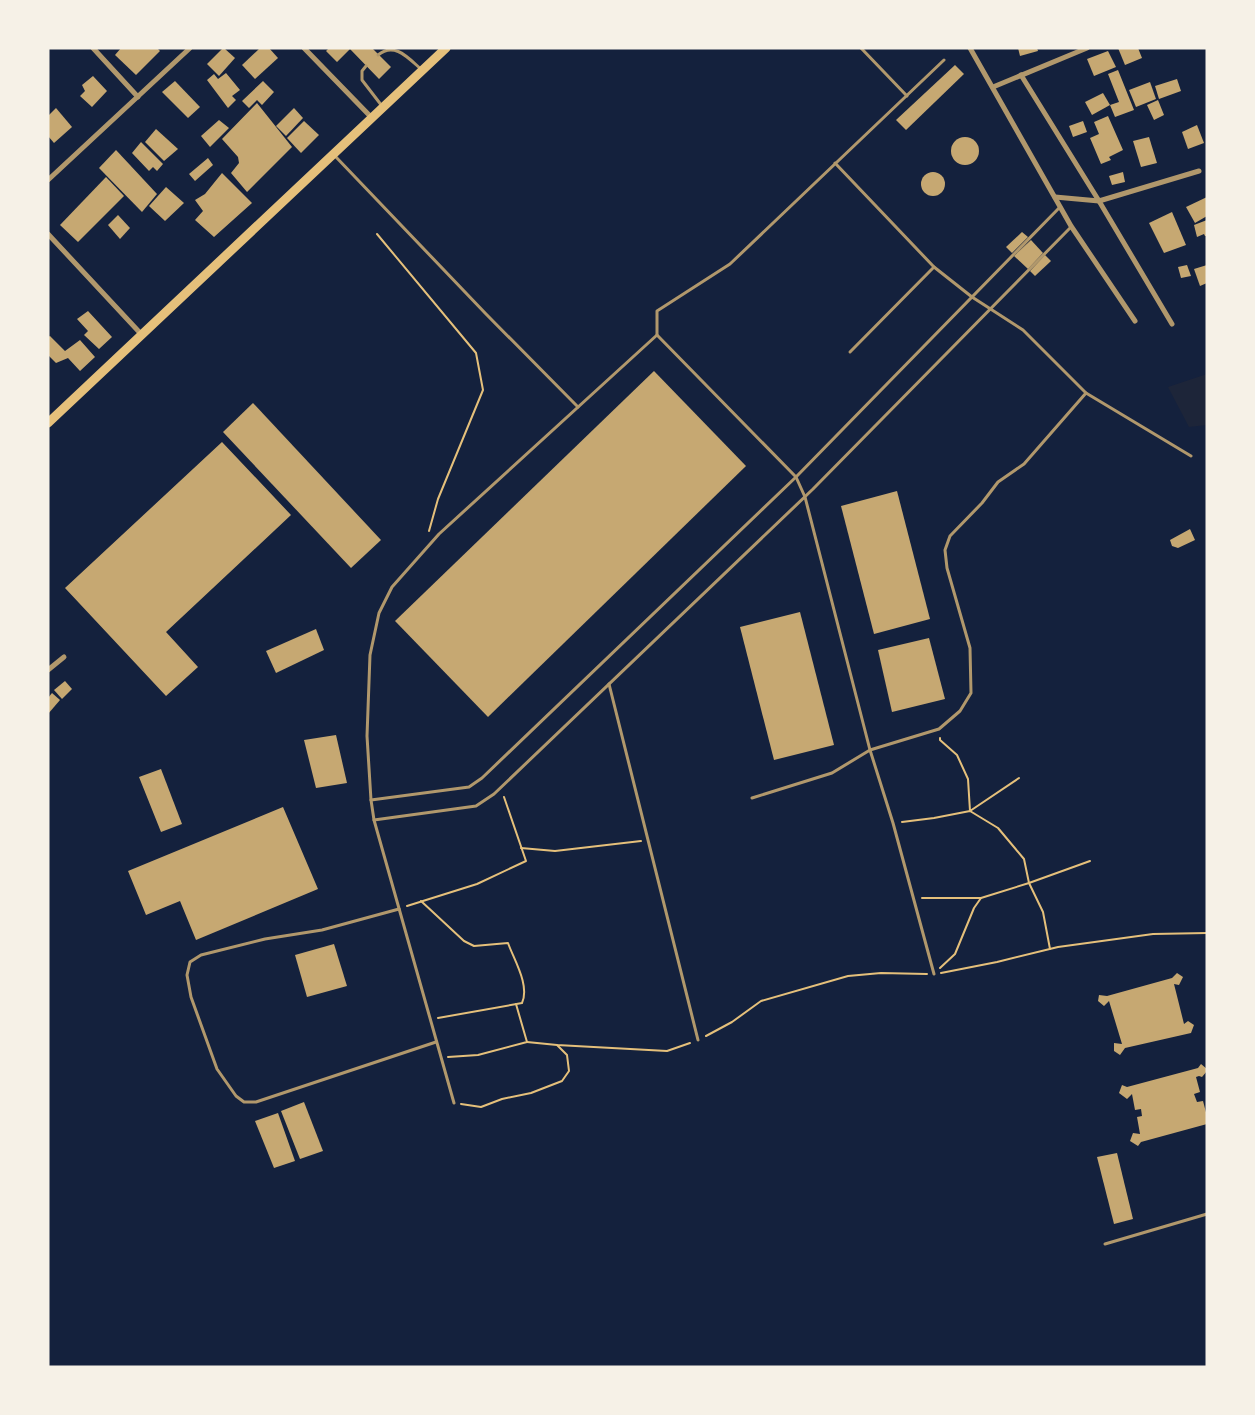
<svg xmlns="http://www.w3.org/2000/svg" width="1255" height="1415" viewBox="0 0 1255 1415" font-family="'Fira Sans Condensed',sans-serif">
  <rect width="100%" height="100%" fill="#14213d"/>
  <path fill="#1d2539" d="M1207,374V425L1189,427L1168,387Z"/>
  <g fill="#c6a872">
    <path d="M121,48H157L160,51L136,75L115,55Z"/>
    <path d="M223,48H224L235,58L219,76L207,64Z"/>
    <path d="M260,48H269L278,58L255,79L242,65Z"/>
    <path d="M329,48H372L391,67L379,79L350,49L337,62L326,51Z"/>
    <path d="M1018,48H1037L1038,51L1020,56Z"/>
    <path d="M1118,48H1138L1142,58L1125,65Z"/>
    <path d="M1108,51L1116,67L1094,76L1087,59Z"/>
    <path d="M955,65L964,74L906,130L896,120Z"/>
    <path d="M1118,70L1134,110L1115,117L1110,105L1119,102L1108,74Z"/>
    <path d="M226,73L240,90L232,96L236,100L228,108L207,80L214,74L218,79Z"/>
    <path d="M93,76L107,91L92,107L80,96L85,91L82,85Z"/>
    <path d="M1177,79L1181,91L1159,99L1155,86Z"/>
    <path d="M175,81L200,107L188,118L162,92Z"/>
    <path d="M263,81L274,92L262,105L257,100L249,108L242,101Z"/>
    <path d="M1150,82L1156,99L1136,107L1129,90Z"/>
    <path d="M1103,93L1110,105L1092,115L1085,102Z"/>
    <path d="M1158,100L1164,115L1154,120L1147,105Z"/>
    <path d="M257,103L292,147L247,192L231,173L239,163L238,157L222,139Z"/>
    <path d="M56,108L72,127L54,143L48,136V116Z"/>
    <path d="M294,108L303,118L286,136L276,126Z"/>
    <path d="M1108,116L1123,150L1109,157L1111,160L1101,164L1090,138L1099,134L1094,122Z"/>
    <path d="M219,120L229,128L210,147L201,136Z"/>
    <path d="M304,121L319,135L301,153L287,138Z"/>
    <path d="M1083,121L1087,132L1073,137L1069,126Z"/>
    <path d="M1197,125L1204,143L1188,149L1182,132Z"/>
    <path d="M156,129L178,149L164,161L145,142Z"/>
    <path d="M1149,137L1157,163L1141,167L1133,141Z"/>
    <circle cx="965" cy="151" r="14"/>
    <path d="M141,142L163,164L157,171L153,167L149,171L132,153Z"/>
    <path d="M116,150L157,194L142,212L99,168Z"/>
    <path d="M208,158L213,165L195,181L189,174Z"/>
    <circle cx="933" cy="184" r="12"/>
    <path d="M1123,172L1125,182L1112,185L1109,176Z"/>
    <path d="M222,173L252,203L214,237L195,220L203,211L195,200L205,194Z"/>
    <path d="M106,177L124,196L78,242L60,225Z"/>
    <path d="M166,187L184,203L165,221L149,206Z"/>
    <path d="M1207,197V216L1195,223L1186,207Z"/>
    <path d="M1172,212L1186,245L1164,253L1149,223Z"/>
    <path d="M118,215L130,228L120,239L108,225Z"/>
    <path d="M1207,220V236H1205L1204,234L1197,237L1194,225Z"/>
    <path d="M1022,232L1028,237L1012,253L1006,247Z"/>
    <path d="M1031,240L1043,253L1028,269L1014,256Z"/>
    <path d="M1045,255L1051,261L1035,276L1030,271Z"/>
    <path d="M1187,265L1191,276L1181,278L1178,267Z"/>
    <path d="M1207,265V283L1200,286L1194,269Z"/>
    <path d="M88,311L112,337L99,349L84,335L88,331L77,319Z"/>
    <path d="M50,336L65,351L80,340L95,357L80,371L68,358L56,363L48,355V337Z"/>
    <path d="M654,371L746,466L488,717L395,621Z"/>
    <path d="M253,403L381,540L351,568L223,432Z"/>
    <path d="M222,442L291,515L166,632L198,667L166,696L65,588Z"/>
    <path d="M897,491L930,619L874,634L841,506Z"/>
    <path d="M1190,529L1195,540L1178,548L1172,546L1170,540Z"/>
    <path d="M800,612L834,745L774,760L740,627Z"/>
    <path d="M316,629L324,650L276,673L266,651Z"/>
    <path d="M929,638L945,699L892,712L878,650Z"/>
    <path d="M65,681L72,689L62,699L54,690Z"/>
    <path d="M52,693L60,700L48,714V698Z"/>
    <path d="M336,735L347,783L316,788L304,740Z"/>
    <path d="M161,769L182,824L161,832L139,777Z"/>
    <path d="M283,807L318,889L196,940L180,901L146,915L128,871Z"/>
    <path d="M334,944L347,986L307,997L295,955Z"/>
    <path d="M1177,973L1183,977L1179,985L1174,984L1184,1024L1188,1021L1194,1025L1191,1033L1125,1048L1120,1055L1114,1051V1043L1122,1044L1109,1001L1104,1006L1098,1001L1099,995L1107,996L1172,978Z"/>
    <path d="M1201,1064L1207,1069V1071L1202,1077L1199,1076L1196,1077L1200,1092L1194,1094L1197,1102L1203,1101L1207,1116V1124L1141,1142L1138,1146L1130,1141L1133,1133L1140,1134L1137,1117L1142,1116L1141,1109L1135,1110L1132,1094L1127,1099L1119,1093L1122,1085L1127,1087L1198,1068Z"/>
    <path d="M304,1102L323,1151L300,1159L281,1111Z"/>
    <path d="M278,1113L295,1161L274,1168L255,1121Z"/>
    <path d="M1117,1153L1133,1219L1114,1224L1097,1157Z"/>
  </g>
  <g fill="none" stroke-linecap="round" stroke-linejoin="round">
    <g stroke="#e5c07b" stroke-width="2">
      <path d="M377,234L476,353L483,390L438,499L429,531"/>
      <path d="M940,738V740L957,755L968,779L970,811L1019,778"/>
      <path d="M902,822L934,818L970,811L998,828L1024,859L1029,883L1043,912L1050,949"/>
      <path d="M521,848L555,851L641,841"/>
      <path d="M922,898H981"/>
      <path d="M421,901L464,941L474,946L508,943C514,960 530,985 522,1003L438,1018"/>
      <path d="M407,906L477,884L526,861L504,797"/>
      <path d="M940,968L955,954L974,908L981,898L1029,883L1090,861"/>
      <path d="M941,973L997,962L1058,947L1153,934L1207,933"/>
      <path d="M706,1036L732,1022L761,1001L848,976L881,973L927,974"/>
      <path d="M527,1042L557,1045L667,1051L690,1043"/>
      <path d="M448,1057L478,1055L527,1042L516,1004"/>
      <path d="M461,1104L481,1107L502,1099L531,1093L562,1081L569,1071L567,1055L557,1045"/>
    </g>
    <g stroke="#b1986c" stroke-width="3">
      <path d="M861,48L907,96"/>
      <path d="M378,55C395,41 409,59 422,70"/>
      <path d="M366,66L362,71V80L382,106"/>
      <path d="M335,156L486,314L578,407"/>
      <path d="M835,163L934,267L972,297L1023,330L1086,393"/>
      <path d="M657,335L796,477L805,497L870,750L893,823L934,974"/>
      <path d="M850,352L934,267"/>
      <path d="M609,684L698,1040"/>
      <path d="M752,798L832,773L870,750L939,729L960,711L971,693L970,648L947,568L945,550L950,536L982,503L998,482L1024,464L1086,393L1191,456"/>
      <path d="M371,800L469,787L482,778L796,477L1060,207"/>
      <path d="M374,820L476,806L494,794L813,489L1071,227"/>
      <path d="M399,909L322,930L265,939L201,955L190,962L187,975L191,997L217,1069L236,1096L244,1102H256L436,1042"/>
      <path d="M454,1103L374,820L371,800L367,736L370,655L379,613L392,587L439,534L657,335V311L730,264L944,60"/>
      <path d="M1105,1244L1207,1214"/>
    </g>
    <g stroke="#b1986c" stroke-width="5">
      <path d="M93,48L138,97"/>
      <path d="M304,48L372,118"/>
      <path d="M970,48L1071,226L1135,321"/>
      <path d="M1021,75L1099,201L1172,324"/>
      <path d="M993,87L1087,48"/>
      <path d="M48,180L190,48"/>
      <path d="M1055,197L1099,201L1199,171"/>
      <path d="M48,234L142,335"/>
      <path d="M48,670L64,657"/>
    </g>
    <path stroke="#e5c07b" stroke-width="9" d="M48,423L446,48"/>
  </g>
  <rect width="1255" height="1415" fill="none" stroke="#f6f1e7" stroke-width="99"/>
</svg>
